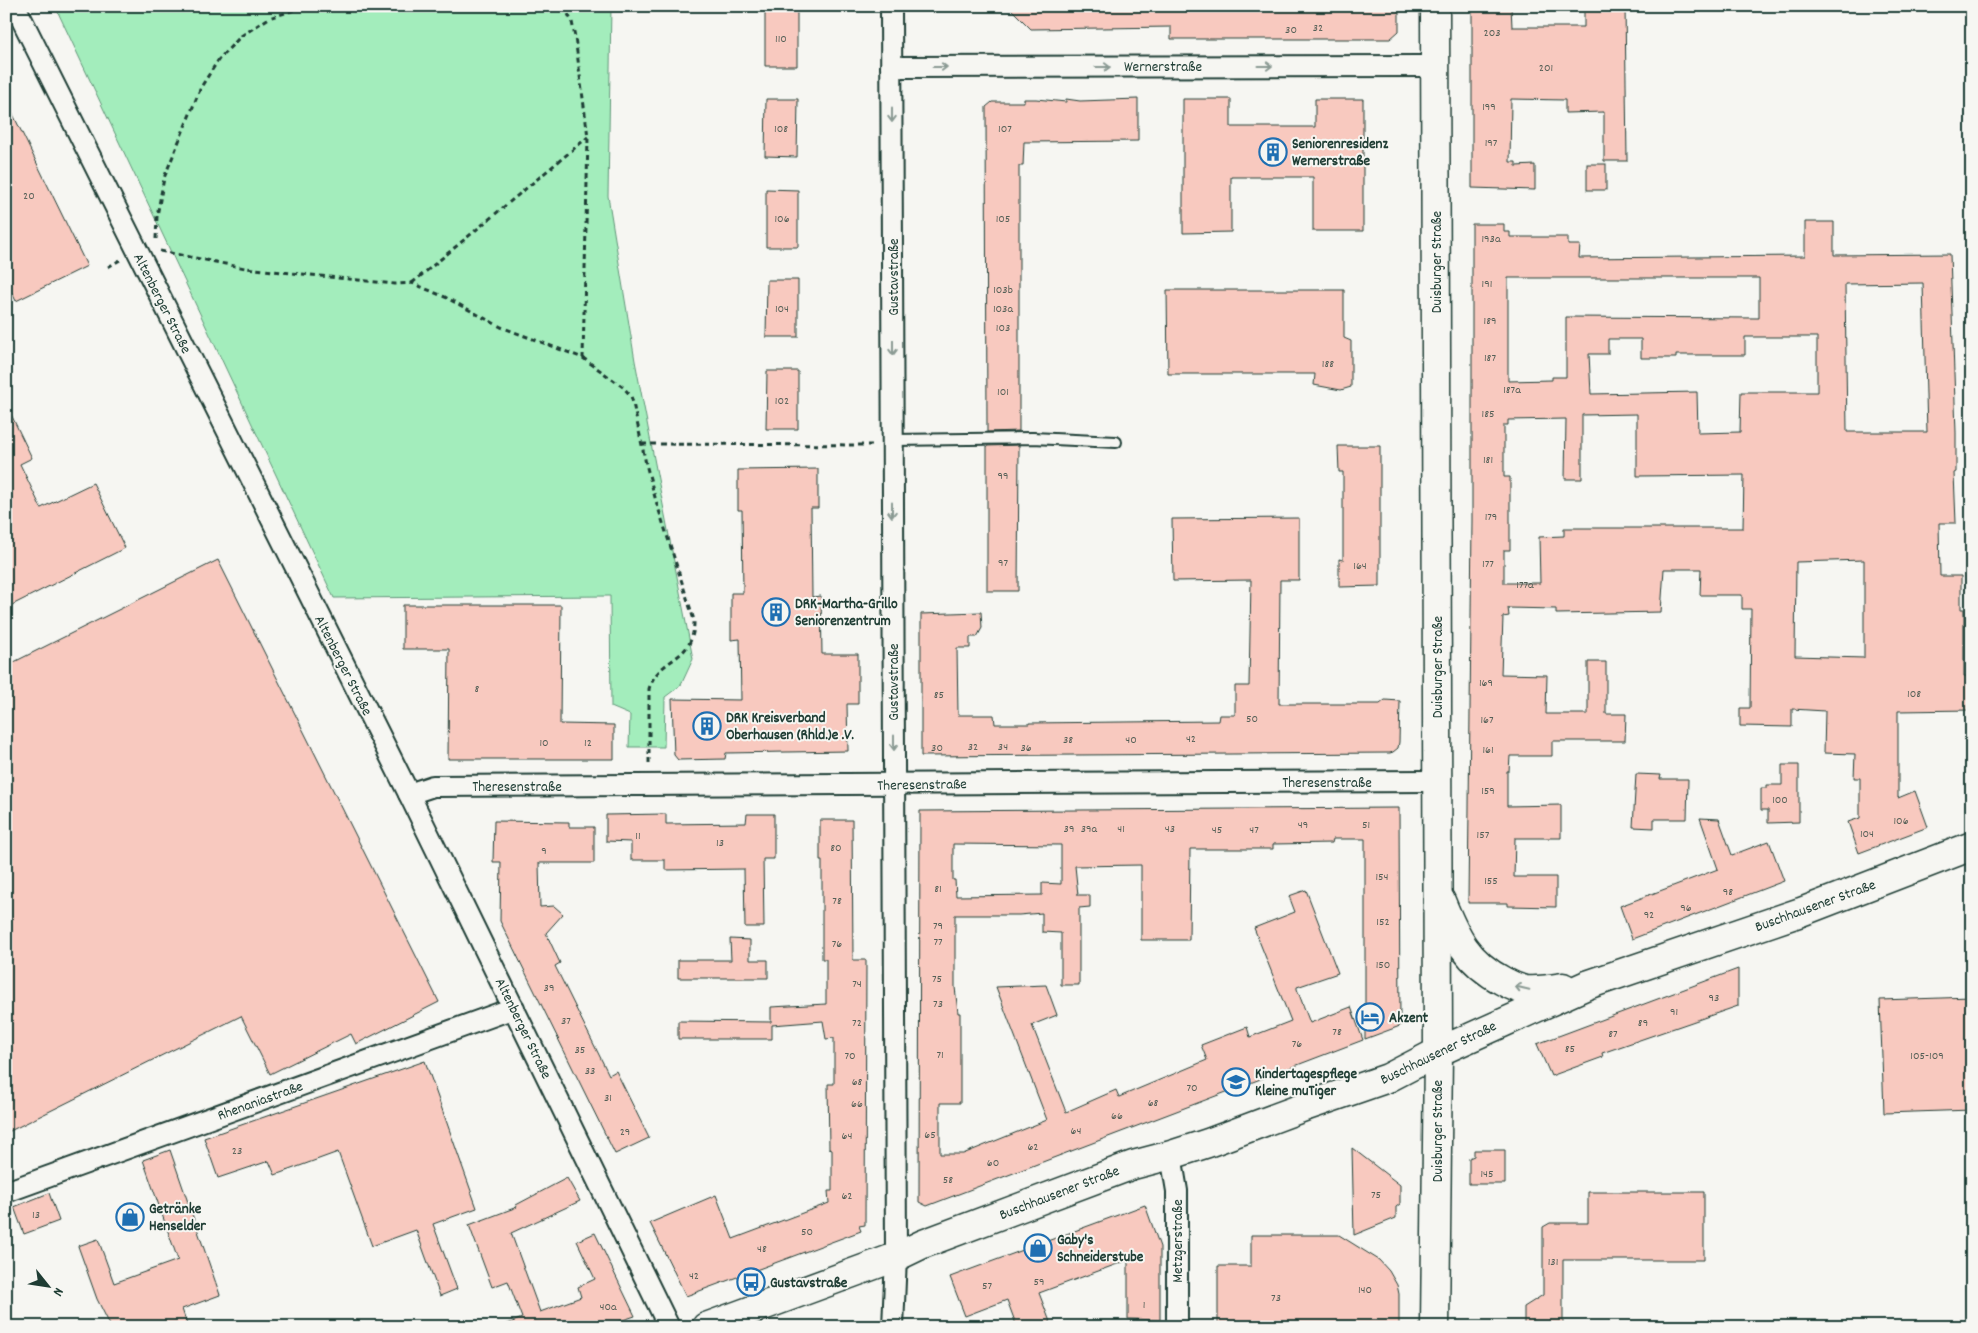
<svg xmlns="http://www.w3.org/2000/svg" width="1978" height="1333" viewBox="0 0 1978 1333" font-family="Dekko,sans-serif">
  <rect width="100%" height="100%" fill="#f6f6f2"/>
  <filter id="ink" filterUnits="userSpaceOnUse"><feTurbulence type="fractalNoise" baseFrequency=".02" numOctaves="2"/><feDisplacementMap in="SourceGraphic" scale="10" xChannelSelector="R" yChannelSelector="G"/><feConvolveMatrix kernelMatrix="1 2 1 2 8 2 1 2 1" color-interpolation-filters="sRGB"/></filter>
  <g filter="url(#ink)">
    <path fill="#a3edbc" stroke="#619578" d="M55,6H611L608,196L635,361L693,659L681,685L665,697L664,747H629L630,715L611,707L610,596L334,598Z"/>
    <g fill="#f8c9bf" stroke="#1f3d34" fill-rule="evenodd">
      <path d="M1008,6H1399V31L1390,39H1171V27L1031,29Z"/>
      <path d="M1472,6H1511L1512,27H1584V6H1625L1627,161H1604V112L1565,113V100L1511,99L1510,162H1516V166L1535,165V190L1472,188Z"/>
      <path d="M797,9V66H765V10Z"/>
      <path d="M766,99H798L797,157L765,156Z"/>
      <path d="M1024,99H1036L1066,102V99L1080,101L1138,99V141L1024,142L1023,166H1019V431L987,432L986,107L992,102H1024Z"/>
      <path d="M1183,99H1231V127H1315V99H1363V231H1313V177H1231V232L1183,233Z"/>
      <path d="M6,100L87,266L16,301L6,281Z"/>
      <rect x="1587" y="164" width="19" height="26"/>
      <path d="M766,189L798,190V247H766Z"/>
      <path d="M1805,222H1834V255L1950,254L1956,433V472L1954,473L1956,523H1939L1940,576H1961V609H1964V676H1972V710L1898,711V798L1915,791L1928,827L1859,853L1848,822L1860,818V778H1854L1855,754L1824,753L1825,711L1792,709V727L1740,726V708H1750L1751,609H1742V595H1700L1701,569H1664L1661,612L1556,614V609L1508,608L1509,616L1503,617L1501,674L1547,675L1546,714H1588V662H1606V714H1626L1625,741H1552V756H1510L1509,771H1507V806L1561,805V838H1515L1514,877H1556V907L1508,906V903H1468L1472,521V224H1504V232H1510V237H1568V245H1580L1579,258L1805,256ZM1508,278H1759V318L1566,317V377H1552V380L1508,381ZM1923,283L1927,432H1847L1845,284ZM1745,337H1817V392H1741L1740,432L1698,433L1697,392L1591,394L1589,354H1608V339H1641V358H1676V355H1745ZM1637,414V476L1744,475L1743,528H1564V536L1539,537L1540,583H1504V550H1510V477H1504V425H1508V420L1566,419L1565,479H1582V415ZM1864,560V658L1795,656L1796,562Z"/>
      <path d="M767,280H798V337H766Z"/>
      <path d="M1167,290H1344V338L1351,341V387L1341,390L1314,385L1315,374H1168Z"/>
      <path d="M767,371H798V429H766Z"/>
      <path d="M6,404L32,458L20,464L41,508L93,483L125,548L6,608Z"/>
      <path d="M1019,445L1018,591H987V446Z"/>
      <path d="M1338,446H1380V586L1339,587V559L1343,560V472H1339Z"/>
      <path d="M818,469V508H811L812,597L821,596L822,654H858V704H847L848,751L726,753L725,759L678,760L674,755L672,699L741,700L740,639L731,640V593H743L742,510H738V470Z"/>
      <path d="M1299,518V580H1280L1279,704H1380L1385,700L1400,701L1399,742L1398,748L1393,752L1390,753L921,756V614L981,612L982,628L977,637H970V648H957L958,715H994L995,724H1029V723L1218,721L1219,715H1235V686H1249L1251,580L1173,581L1172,519Z"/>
      <path d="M218,560L439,1002L356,1044L351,1034L270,1074L241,1016L6,1133V666Z"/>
      <path d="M403,605H561L560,724L614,725V759H448L449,649H403Z"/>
      <path d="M1782,765H1799V822L1768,823V810H1761V788H1767V785H1782Z"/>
      <path d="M1636,774L1661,775L1660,779H1688L1687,819H1654V828L1633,827Z"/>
      <path d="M1399,808L1400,1026L1365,1039V839H1333L1332,843L1273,844V849H1190L1189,940H1141V865L1075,866L1078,895H1090V907L1079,908V985H1061V933L1042,932V913L1019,915H955V987L958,1013H960V1103H940V1154H963L1047,1120L996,987L1046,985L1057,1015L1032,1025L1066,1112L1116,1090L1119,1097L1207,1060L1201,1045L1247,1027L1250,1037L1291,1021L1254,928L1295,912L1289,896L1306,890L1338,973L1297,987V989L1310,1023L1351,1007L1363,1040L927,1206L919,1202L920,811ZM953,844L1061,845V884L1042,883V895L956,896L955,880H953Z"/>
      <path d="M666,814V824L746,823L747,814H774V859H763L764,927H745L744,869L665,870V860H631V842L606,841V815Z"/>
      <path d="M1700,818L1719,819L1732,855L1769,841L1784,881L1632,939L1620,906L1718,869Z"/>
      <path d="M820,820H852L853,960H866L865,1225L859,1226L861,1231L686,1296L650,1223L716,1195L733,1239L829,1203L828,1191H832V1149L829,1148L828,1084H834V1038L826,1039L823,1021L772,1025V1039H678V1021L771,1022V1007L826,1004V959H822V861H820Z"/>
      <path d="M494,821L569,822V827H594V863H539L540,907L554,906L563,914L546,933L560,963L555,966L609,1075L616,1071L649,1138L615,1154L500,921L501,862H493Z"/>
      <path d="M730,939L750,940V960H768V978H678V960H731Z"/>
      <path d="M1738,969V1006L1602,1053L1603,1057L1551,1076L1537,1044Z"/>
      <path d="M1972,997V1110L1884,1113L1880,1000Z"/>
      <path d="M425,1061L477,1208L433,1224L457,1289L440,1296L416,1230L372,1246L338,1152L275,1175L269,1161L218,1178L204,1138Z"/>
      <path d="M1352,1148L1400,1185V1204L1396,1207V1218L1354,1235Z"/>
      <path d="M170,1150L220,1295L182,1309L188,1327H111L97,1299L78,1246L98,1239L114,1283L178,1260L143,1160Z"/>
      <path d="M1474,1150H1505V1184H1469V1158L1474,1156Z"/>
      <path d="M567,1178L580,1201L511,1233L540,1312L581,1297L578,1287L595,1279L577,1241L595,1233L635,1316L602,1327H505V1325L522,1318L508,1281L492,1287L469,1225L517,1207L516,1205Z"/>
      <path d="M1588,1192H1704V1260H1563V1327H1524V1307L1543,1295V1227L1550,1223H1588Z"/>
      <path d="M49,1193L59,1221L24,1234L14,1207Z"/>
      <path d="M1145,1205L1160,1247V1320L1128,1319V1260L1039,1293L1052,1327H1017L1007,1300L965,1316L950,1277Z"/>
      <path d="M1251,1235H1339L1379,1260L1389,1271L1397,1285L1399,1294V1327H1218V1266H1251Z"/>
    </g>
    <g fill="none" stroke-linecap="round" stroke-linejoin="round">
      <g stroke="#1f3d34" stroke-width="14">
        <path id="service" d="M893,440L1033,438L1116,442"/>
      </g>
      <g stroke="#1f3d34" stroke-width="24">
        <g id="minor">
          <path d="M15,6L409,794L669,1327"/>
          <path d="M891,6L896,1257L893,1327"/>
          <path d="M891,67L1435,66"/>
          <path d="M409,794L433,786L1436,781"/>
          <path d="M1171,1155L1177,1191V1327"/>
          <path d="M6,1192L514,1008"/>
        </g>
      </g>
      <g stroke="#1f3d34" stroke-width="31">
        <g id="secondary">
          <path d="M1435,6L1438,1052L1435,1327"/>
          <path d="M1441,901C1456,938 1467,962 1503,981C1510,985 1517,988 1525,990C1537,991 1551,989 1563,987"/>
          <path d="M706,1327L896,1257L923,1244L1133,1165L1171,1155L1208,1143L1307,1106L1388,1078L1438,1052L1587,985L1801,912L1972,846"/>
        </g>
      </g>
      <g stroke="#1f3d34" stroke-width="3" stroke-dasharray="5 4" stroke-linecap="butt">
        <path d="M564,6L572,22L575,37L588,137L583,358"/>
        <path d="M156,239L157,216L164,178L201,87L219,59L241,36L269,18L307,6"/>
        <path d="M160,251L245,268L395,284L412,283L445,297L501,327L583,358L623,387L631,396L633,403L646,464L656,501L694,620C695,663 658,656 649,689V764"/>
        <path d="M108,267L120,260"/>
        <path d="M412,283L588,137"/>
        <path d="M642,444L872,445"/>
      </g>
      <use href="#service" stroke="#f6f6f2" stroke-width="10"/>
      <use href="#minor" stroke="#f6f6f2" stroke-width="20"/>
      <use href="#secondary" stroke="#f6f6f2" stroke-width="28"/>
      <path stroke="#1f3d34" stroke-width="4" d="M1970,6L1972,35"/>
    </g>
    <defs><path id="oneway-shaft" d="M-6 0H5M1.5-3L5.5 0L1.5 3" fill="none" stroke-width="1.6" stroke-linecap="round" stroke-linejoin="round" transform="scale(1.25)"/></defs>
    <g stroke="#8a9a93">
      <use href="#oneway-shaft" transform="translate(1265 66)"/>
      <use href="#oneway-shaft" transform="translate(940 67)"/>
      <use href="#oneway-shaft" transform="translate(1103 67)"/>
      <use href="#oneway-shaft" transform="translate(892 115) rotate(90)"/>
      <use href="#oneway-shaft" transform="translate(893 348) rotate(90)"/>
      <use href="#oneway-shaft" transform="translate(892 510) rotate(90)"/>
      <use href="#oneway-shaft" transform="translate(894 743) rotate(90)"/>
      <use href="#oneway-shaft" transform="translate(1522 988) rotate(-167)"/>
    </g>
  </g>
  <defs>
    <g id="building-ring" transform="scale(1.4375)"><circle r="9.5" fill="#f6f6f2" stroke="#1f6fb2" stroke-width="1.5"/><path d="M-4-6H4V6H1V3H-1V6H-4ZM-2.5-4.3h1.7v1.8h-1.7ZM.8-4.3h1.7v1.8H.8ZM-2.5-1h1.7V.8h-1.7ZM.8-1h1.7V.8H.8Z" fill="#1f6fb2"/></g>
    <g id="hotel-ring" transform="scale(1.4375)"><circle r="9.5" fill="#f6f6f2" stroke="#1f6fb2" stroke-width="1.5"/><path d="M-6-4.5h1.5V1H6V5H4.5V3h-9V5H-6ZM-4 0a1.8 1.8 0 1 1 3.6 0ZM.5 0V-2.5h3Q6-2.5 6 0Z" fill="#1f6fb2"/></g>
    <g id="school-ring" transform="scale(1.4375)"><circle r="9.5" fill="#f6f6f2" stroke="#1f6fb2" stroke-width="1.5"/><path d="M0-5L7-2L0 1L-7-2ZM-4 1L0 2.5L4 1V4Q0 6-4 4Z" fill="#1f6fb2"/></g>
    <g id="shop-ring" transform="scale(1.4375)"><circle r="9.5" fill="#f6f6f2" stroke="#1f6fb2" stroke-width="1.5"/><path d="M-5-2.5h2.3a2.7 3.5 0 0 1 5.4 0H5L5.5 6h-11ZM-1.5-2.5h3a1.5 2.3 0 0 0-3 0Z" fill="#1f6fb2"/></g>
    <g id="bus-ring" transform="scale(1.4375)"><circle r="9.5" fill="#f6f6f2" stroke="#1f6fb2" stroke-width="1.5"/><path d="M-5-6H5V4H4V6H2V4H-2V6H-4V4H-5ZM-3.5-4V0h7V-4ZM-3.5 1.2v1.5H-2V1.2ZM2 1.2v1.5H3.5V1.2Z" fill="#1f6fb2"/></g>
  </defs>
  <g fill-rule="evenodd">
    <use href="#building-ring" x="1273" y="152"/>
    <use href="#building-ring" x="776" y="612"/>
    <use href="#building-ring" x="707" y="726"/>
    <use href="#hotel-ring" x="1370" y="1017"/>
    <use href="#school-ring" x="1236" y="1082"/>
    <use href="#shop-ring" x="130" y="1217"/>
    <use href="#shop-ring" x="1038" y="1248"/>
    <use href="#bus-ring" x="751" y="1282"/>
  </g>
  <g text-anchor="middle" stroke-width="4" stroke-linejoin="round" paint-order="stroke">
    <g font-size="12" fill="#556057">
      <text x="1318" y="31">32</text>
      <text x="1291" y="33">30</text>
      <text x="1492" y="36">203</text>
      <text x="781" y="42">110</text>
      <text x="1546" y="71">201</text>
      <text x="1489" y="110">199</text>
      <text x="781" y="132">108</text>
      <text x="1005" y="132">107</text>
      <text x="1491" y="146">197</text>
      <text x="29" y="199">20</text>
      <text x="782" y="222">106</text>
      <text x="1003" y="222">105</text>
      <text x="1491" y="242">193a</text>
      <text x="1487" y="287">191</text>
      <text x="1003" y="293">103b</text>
      <text x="782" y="312">104</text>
      <text x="1003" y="312">103a</text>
      <text x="1490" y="324">189</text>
      <text x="1003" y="331">103</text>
      <text x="1490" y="361">187</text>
      <text x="1328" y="367">188</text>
      <text x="1512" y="393">187a</text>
      <text x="1003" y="395">101</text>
      <text x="782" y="404">102</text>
      <text x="1488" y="417">185</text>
      <text x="1488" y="463">181</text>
      <text x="1003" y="479">99</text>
      <text x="1491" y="520">179</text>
      <text x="1003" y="566">97</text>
      <text x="1488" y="567">177</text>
      <text x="1360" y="569">164</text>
      <text x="1525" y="588">177a</text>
      <text x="1486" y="686">169</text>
      <text x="477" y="692">8</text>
      <text x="1914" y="697">108</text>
      <text x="939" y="698">85</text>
      <text x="1252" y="722">50</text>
      <text x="1487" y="723">167</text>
      <text x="1191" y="742">42</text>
      <text x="1068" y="743">38</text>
      <text x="1131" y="743">40</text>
      <text x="544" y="746">10</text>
      <text x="588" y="746">12</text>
      <text x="973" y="750">32</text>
      <text x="1003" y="750">34</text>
      <text x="937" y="751">30</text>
      <text x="1026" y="751">36</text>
      <text x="1488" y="753">161</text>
      <text x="1488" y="794">159</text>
      <text x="1780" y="803">100</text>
      <text x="1901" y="824">106</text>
      <text x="1303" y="828">49</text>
      <text x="1366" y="828">51</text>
      <text x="1069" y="832">39</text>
      <text x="1089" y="832">39a</text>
      <text x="1121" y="832">41</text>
      <text x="1170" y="832">43</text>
      <text x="1217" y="833">45</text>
      <text x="1254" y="833">47</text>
      <text x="1867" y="837">104</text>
      <text x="1483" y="838">157</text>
      <text x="638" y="839">11</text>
      <text x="720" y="846">13</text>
      <text x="836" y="851">80</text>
      <text x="544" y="854">9</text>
      <text x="1382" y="880">154</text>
      <text x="1491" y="884">155</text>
      <text x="938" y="892">81</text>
      <text x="1728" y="895">98</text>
      <text x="837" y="904">78</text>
      <text x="1686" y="911">96</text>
      <text x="1649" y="918">92</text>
      <text x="1383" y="925">152</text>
      <text x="938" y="929">79</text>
      <text x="938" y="945">77</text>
      <text x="837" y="947">76</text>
      <text x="1383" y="968">150</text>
      <text x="937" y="982">75</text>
      <text x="857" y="987">74</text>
      <text x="549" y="991">39</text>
      <text x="1714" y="1001">93</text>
      <text x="938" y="1007">73</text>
      <text x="1674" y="1015">91</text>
      <text x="566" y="1024">37</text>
      <text x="857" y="1026">72</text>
      <text x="1643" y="1026">89</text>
      <text x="1337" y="1035">78</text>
      <text x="1613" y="1037">87</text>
      <text x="1297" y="1047">76</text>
      <text x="1570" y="1052">85</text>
      <text x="580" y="1053">35</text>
      <text x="940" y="1058">71</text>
      <text x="850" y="1059">70</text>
      <text x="1927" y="1059">105-109</text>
      <text x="590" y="1074">33</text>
      <text x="857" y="1085">68</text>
      <text x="1192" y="1091">70</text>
      <text x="608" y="1101">31</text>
      <text x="1153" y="1106">68</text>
      <text x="857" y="1107">66</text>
      <text x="1117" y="1119">66</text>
      <text x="1076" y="1134">64</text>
      <text x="625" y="1135">29</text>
      <text x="930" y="1138">65</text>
      <text x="847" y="1139">64</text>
      <text x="1033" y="1150">62</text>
      <text x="237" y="1154">23</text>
      <text x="993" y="1166">60</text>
      <text x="1487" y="1177">145</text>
      <text x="948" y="1183">58</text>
      <text x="1376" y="1198">75</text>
      <text x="847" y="1199">62</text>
      <text x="36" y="1218">13</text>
      <text x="807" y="1235">50</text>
      <text x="762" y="1252">48</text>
      <text x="1553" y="1265">131</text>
      <text x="694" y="1279">42</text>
      <text x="1039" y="1285">59</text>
      <text x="987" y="1289">57</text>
      <text x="1365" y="1293">140</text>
      <text x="1276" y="1301">73</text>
      <text x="1144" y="1308">1</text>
      <text x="608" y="1310">40a</text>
    </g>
    <g font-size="15" fill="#1f3d34" stroke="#f6f6f2">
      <text x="1163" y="71">Wernerstraße</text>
      <text transform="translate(1436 262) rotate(-90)" y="5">Duisburger Straße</text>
      <text transform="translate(893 277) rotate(-90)" y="5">Gustavstraße</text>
      <text transform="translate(163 303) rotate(63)" y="5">Altenberger Straße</text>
      <text transform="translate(344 665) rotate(63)" y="5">Altenberger Straße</text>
      <text transform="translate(1437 667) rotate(-90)" y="5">Duisburger Straße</text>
      <text transform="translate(893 682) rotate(-90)" y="5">Gustavstraße</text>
      <text x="1327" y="787">Theresenstraße</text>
      <text transform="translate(922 784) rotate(-1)" y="5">Theresenstraße</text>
      <text x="517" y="791">Theresenstraße</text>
      <text transform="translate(1815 905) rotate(-20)" y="5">Buschhausener Straße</text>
      <text transform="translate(524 1028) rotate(64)" y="5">Altenberger Straße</text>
      <text transform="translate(1438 1052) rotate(-26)" y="5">Buschhausener Straße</text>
      <text transform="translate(260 1100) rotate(-20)" y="5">Rhenaniastraße</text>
      <text transform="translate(1437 1131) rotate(-90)" y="5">Duisburger Straße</text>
      <text transform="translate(1059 1192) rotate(-21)" y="5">Buschhausener Straße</text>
      <text transform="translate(1177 1241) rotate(-90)" y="5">Metzgerstraße</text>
    </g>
    <g font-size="15" font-weight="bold" fill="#1f3d34" stroke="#f6f6f2" text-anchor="start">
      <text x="1292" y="148">Seniorenresidenz<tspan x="1292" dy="17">Wernerstraße</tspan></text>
      <text x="795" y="608">DRK-Martha-Grillo<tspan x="795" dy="17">Seniorenzentrum</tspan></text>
      <text x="726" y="722">DRK Kreisverband<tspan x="726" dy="17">Oberhausen (Rhld.)e .V.</tspan></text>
      <text x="1389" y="1022">Akzent</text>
      <text x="1255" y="1078">Kindertagespflege<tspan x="1255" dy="17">Kleine muTiger</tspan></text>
      <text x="149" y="1213">Getränke<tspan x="149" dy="17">Henselder</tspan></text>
      <text x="1057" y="1244">Gaby's<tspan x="1057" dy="17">Schneiderstube</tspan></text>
      <text x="770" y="1287">Gustavstraße</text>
    </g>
  </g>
  <rect width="1978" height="1333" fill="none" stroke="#f6f6f2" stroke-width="25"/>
  <rect x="12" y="12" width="1953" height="1308" fill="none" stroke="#1f3d34" stroke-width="2" filter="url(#ink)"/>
  <g transform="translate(48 1286) rotate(120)" stroke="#f6f6f2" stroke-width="4" paint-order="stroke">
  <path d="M0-4L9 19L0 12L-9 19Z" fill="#1f3d34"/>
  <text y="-8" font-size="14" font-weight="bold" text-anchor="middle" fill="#1f3d34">N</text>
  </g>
</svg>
